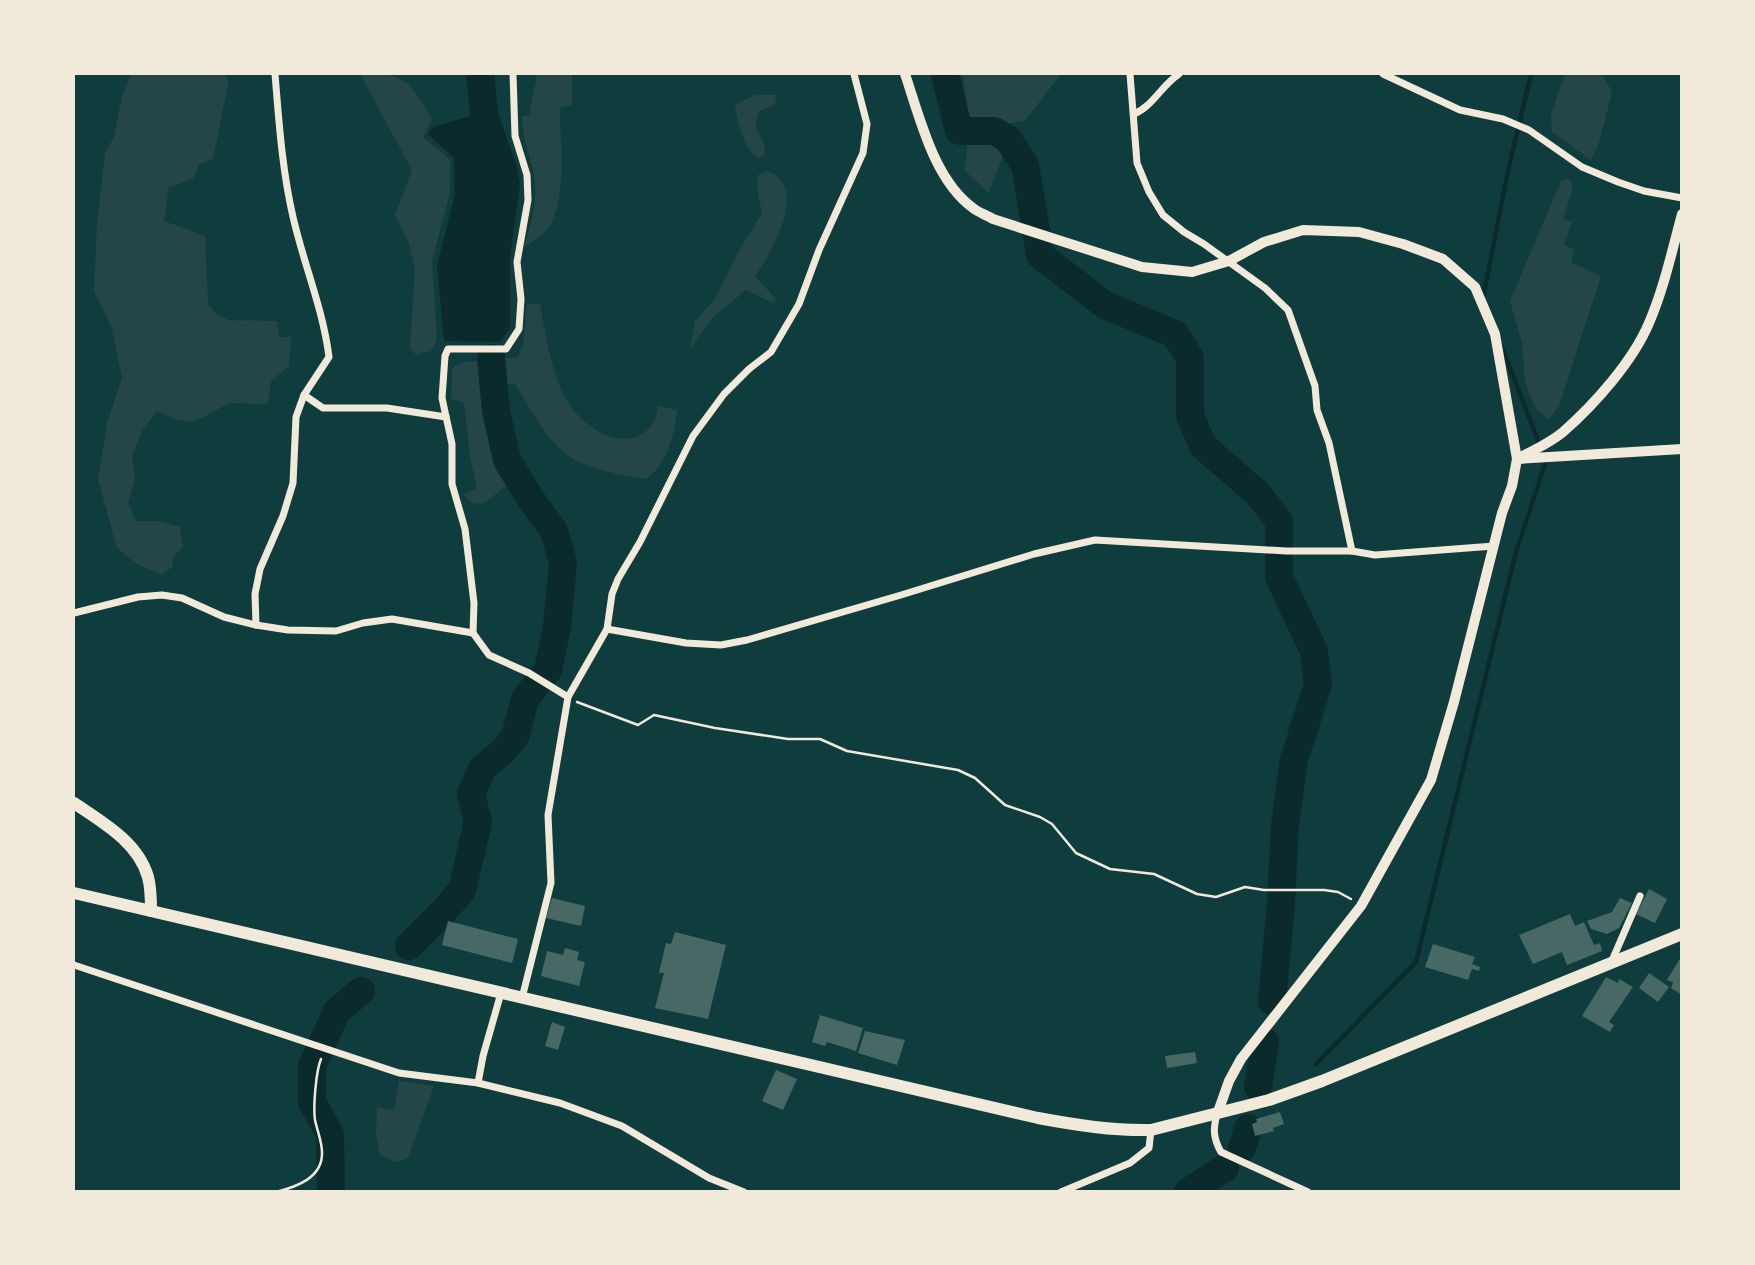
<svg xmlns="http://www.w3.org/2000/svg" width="1755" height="1265" viewBox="0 0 1755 1265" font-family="'IBM Plex Serif',serif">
  <rect width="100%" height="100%" fill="#0f3d3e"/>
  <g fill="#244646">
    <path d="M131,74H227L228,84L213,159L199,164L193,179L169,187L164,221L205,236L208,304L216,314L228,320L277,321L279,337H291L289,366L271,381L268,404L229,403L194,422L177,420L157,411L142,431L132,456L135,479L128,503L136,521H158L180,527L183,547L174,556L172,567L162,575L137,564L117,548L98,479L107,424L122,377L111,326L94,291L97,225L105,153L114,137L122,96Z"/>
    <path d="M360,74C405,72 410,81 432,119L423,137L450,160V193L432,261L437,340L431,351L416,355L410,348L415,269L409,244L395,215L412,170Z"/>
    <path d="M535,74H572V105L560,108C560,144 567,187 552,222C547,234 535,240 524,247C532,222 539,197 533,171C529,152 522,137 522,117L529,115L536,81Z"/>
    <path d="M957,74H1061L1025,121L1008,124L1004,153L989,193L964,170C971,138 968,108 963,76Z"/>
    <path d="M1565,74H1602L1612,92L1599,143L1591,160L1552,132L1551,115Z"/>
    <path d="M755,95H776L775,105L759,111L755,125L765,146L764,155L759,159C743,148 738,124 735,105Z"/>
    <path d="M768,171C809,187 772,253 755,276L776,299L772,303L746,290L711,319L690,350L695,321L714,300L737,254L762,213L757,188L758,175Z"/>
    <path d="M1570,179L1573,187L1563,219L1572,222L1564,245L1574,249L1571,262L1601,276L1559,406L1549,420L1536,409L1525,382L1522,343L1510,301L1561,181Z"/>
    <path d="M540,303C545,332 550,364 562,392C575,422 623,459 651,426C655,421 657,412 658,406L677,410C674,437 668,463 646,479C620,474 583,470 563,452C542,433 529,406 515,384L488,385L499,458L511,482L483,504L472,503L463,495L477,488L470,457L464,402L451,399L452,368L464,362L518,357L523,344L527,304Z"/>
    <path d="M399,1081L434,1086L408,1158L396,1162L380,1155L376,1135L377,1107L394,1110Z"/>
  </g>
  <path fill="#0a2a2b" d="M484,112L498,113L516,164L520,185L510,257V328L500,342L444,341L437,265L455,195L454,158L428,134L433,127Z"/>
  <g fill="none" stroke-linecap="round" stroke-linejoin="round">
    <g stroke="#0a2a2b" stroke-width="4.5">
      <path d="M1483,298L1508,171L1531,74"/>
      <path d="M1316,1064L1416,962L1516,552L1546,461L1501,345"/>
      <path d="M1259,1082L1265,1080"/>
    </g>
    <g stroke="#0a2a2b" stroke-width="28">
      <path d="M480,74L484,112"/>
      <path d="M945,74L959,131H994L1008,139L1025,165L1040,255L1105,305L1175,334L1190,358V415L1203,446L1258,494L1279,521V577L1314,651L1318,685L1294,759L1285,825L1281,903L1272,1001"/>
      <path d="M409,946L443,912L462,890L478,822L471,794L482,769L504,750L515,737L525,699L548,670L557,627L563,563L554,531L530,498L507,460L496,411L491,358"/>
      <path d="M1258,1087L1265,1042"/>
      <path d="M1242,1148L1248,1128"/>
      <path d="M331,1192L330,1134L312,1102V1066L337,1011L361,991"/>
      <path d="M1188,1192L1225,1168"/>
    </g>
  </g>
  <g fill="#486865">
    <path d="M1649,889L1667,899L1655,923L1636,914Z"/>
    <path d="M552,898L585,906L581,926L546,918Z"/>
    <path d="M1620,898L1632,903L1619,928L1607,934L1591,929L1587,921L1612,912Z"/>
    <path d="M1570,914L1575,926L1584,922L1594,945L1600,943L1602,951L1567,965L1562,952L1533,964L1519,935Z"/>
    <path d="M448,921L518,939L512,963L442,945Z"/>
    <path d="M675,932L726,945L708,1019L655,1008L664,973H659L666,943L671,944Z"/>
    <path d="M1433,944L1475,957L1472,964L1480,967L1479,971L1472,969L1468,980L1425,967Z"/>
    <path d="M565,948L579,952L577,960L585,962L579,986L541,976L547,951L563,955Z"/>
    <path d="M1679,960L1682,961V995L1671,988L1673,982L1667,980Z"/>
    <path d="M1649,973L1669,987L1658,1002L1639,988Z"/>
    <path d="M1606,977L1618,983L1619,979L1633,987L1609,1022L1614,1025L1610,1032L1582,1016Z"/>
    <path d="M820,1015L863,1028L856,1051L827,1042L825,1046L812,1042Z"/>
    <path d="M552,1022L565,1027L558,1050L545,1046Z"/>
    <path d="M865,1031L905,1040L897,1065L858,1053Z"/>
    <path d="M1195,1052L1197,1063L1167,1068L1165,1056Z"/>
    <path d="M776,1070L797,1079L783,1110L762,1101Z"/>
    <path d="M1280,1112L1284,1124L1273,1128L1274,1131L1255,1136L1252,1124L1257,1122L1256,1119Z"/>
  </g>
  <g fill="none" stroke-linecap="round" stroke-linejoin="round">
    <g stroke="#f1e9da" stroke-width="2.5">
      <path d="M577,702L638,725L654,715L715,728L788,739H820L847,751L958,770L975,778L1005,805L1040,817L1052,824L1076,853L1110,869L1154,874L1197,894L1216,897L1245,887L1264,890H1324L1338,892L1351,899"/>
      <path d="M276,1192C296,1187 323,1178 322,1152C322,1142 317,1130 315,1120C313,1107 316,1071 321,1059"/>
    </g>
    <g stroke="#f1e9da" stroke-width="7">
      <path d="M513,74L515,136L527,175L528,200L517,262L521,299L519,329L506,349H448L445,356L442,398L452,444V484L465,529L474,603L473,633L489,655L529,673L568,697"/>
      <path d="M1130,74L1137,163L1149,192L1163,215L1184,232L1204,244L1265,288L1288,310L1315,386L1317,410L1329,443L1352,551"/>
      <path d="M1383,74L1460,110L1503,119L1529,130L1582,167L1618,182L1644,191L1682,198"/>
      <path d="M1134,114C1152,107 1162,85 1179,74"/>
      <path d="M304,395L323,408H387L446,417"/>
      <path d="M74,613L138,597L162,595L182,598L224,617L256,625L288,630L336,631L363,623L392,619L473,633"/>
      <path d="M256,625L255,594L260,569L283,516L293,483L296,417L304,395L329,357C323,309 304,265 293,217C282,169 279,122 275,74"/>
      <path d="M607,629L686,643L721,645L747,640L901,595L1034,554L1095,540L1286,551H1352L1375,555L1494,546"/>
      <path d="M1611,963L1640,896"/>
      <path d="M74,965L399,1073L478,1083L560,1103L622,1126L709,1178L744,1192"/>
      <path d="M522,998L551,883L548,815L568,697L607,629L612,594L618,579L640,542L693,436L724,394L749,369L771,352L799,304L819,250L863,153L867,124L854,74"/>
      <path d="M478,1083L483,1056L501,993"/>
      <path d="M1217,1114C1213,1129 1213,1138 1221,1152L1308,1192"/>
      <path d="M1061,1192L1130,1163L1149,1148L1151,1130"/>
    </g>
    <path stroke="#f1e9da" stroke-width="10" d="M905,74C920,118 934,180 973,208C979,213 987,215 993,219L1142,267L1192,272L1229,261L1264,242L1303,230L1359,232L1403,244L1443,259L1475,287L1495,334L1517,459L1682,449"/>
    <path stroke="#f1e9da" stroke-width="10" d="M1218,1112L1229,1081L1241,1059L1361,906L1431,780L1454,702L1502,513L1512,486L1517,459C1532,451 1550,443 1563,432C1595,404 1633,361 1649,323C1664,288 1672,251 1682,214"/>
    <g stroke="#f1e9da" stroke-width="12">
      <path d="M74,803C102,822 138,842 148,877C151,888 151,900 151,911"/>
      <path d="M74,893L1038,1118C1076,1125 1113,1131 1151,1130L1269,1100L1322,1081L1682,934"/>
    </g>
  </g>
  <rect width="1755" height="1265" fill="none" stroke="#f1e9da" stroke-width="150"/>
</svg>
